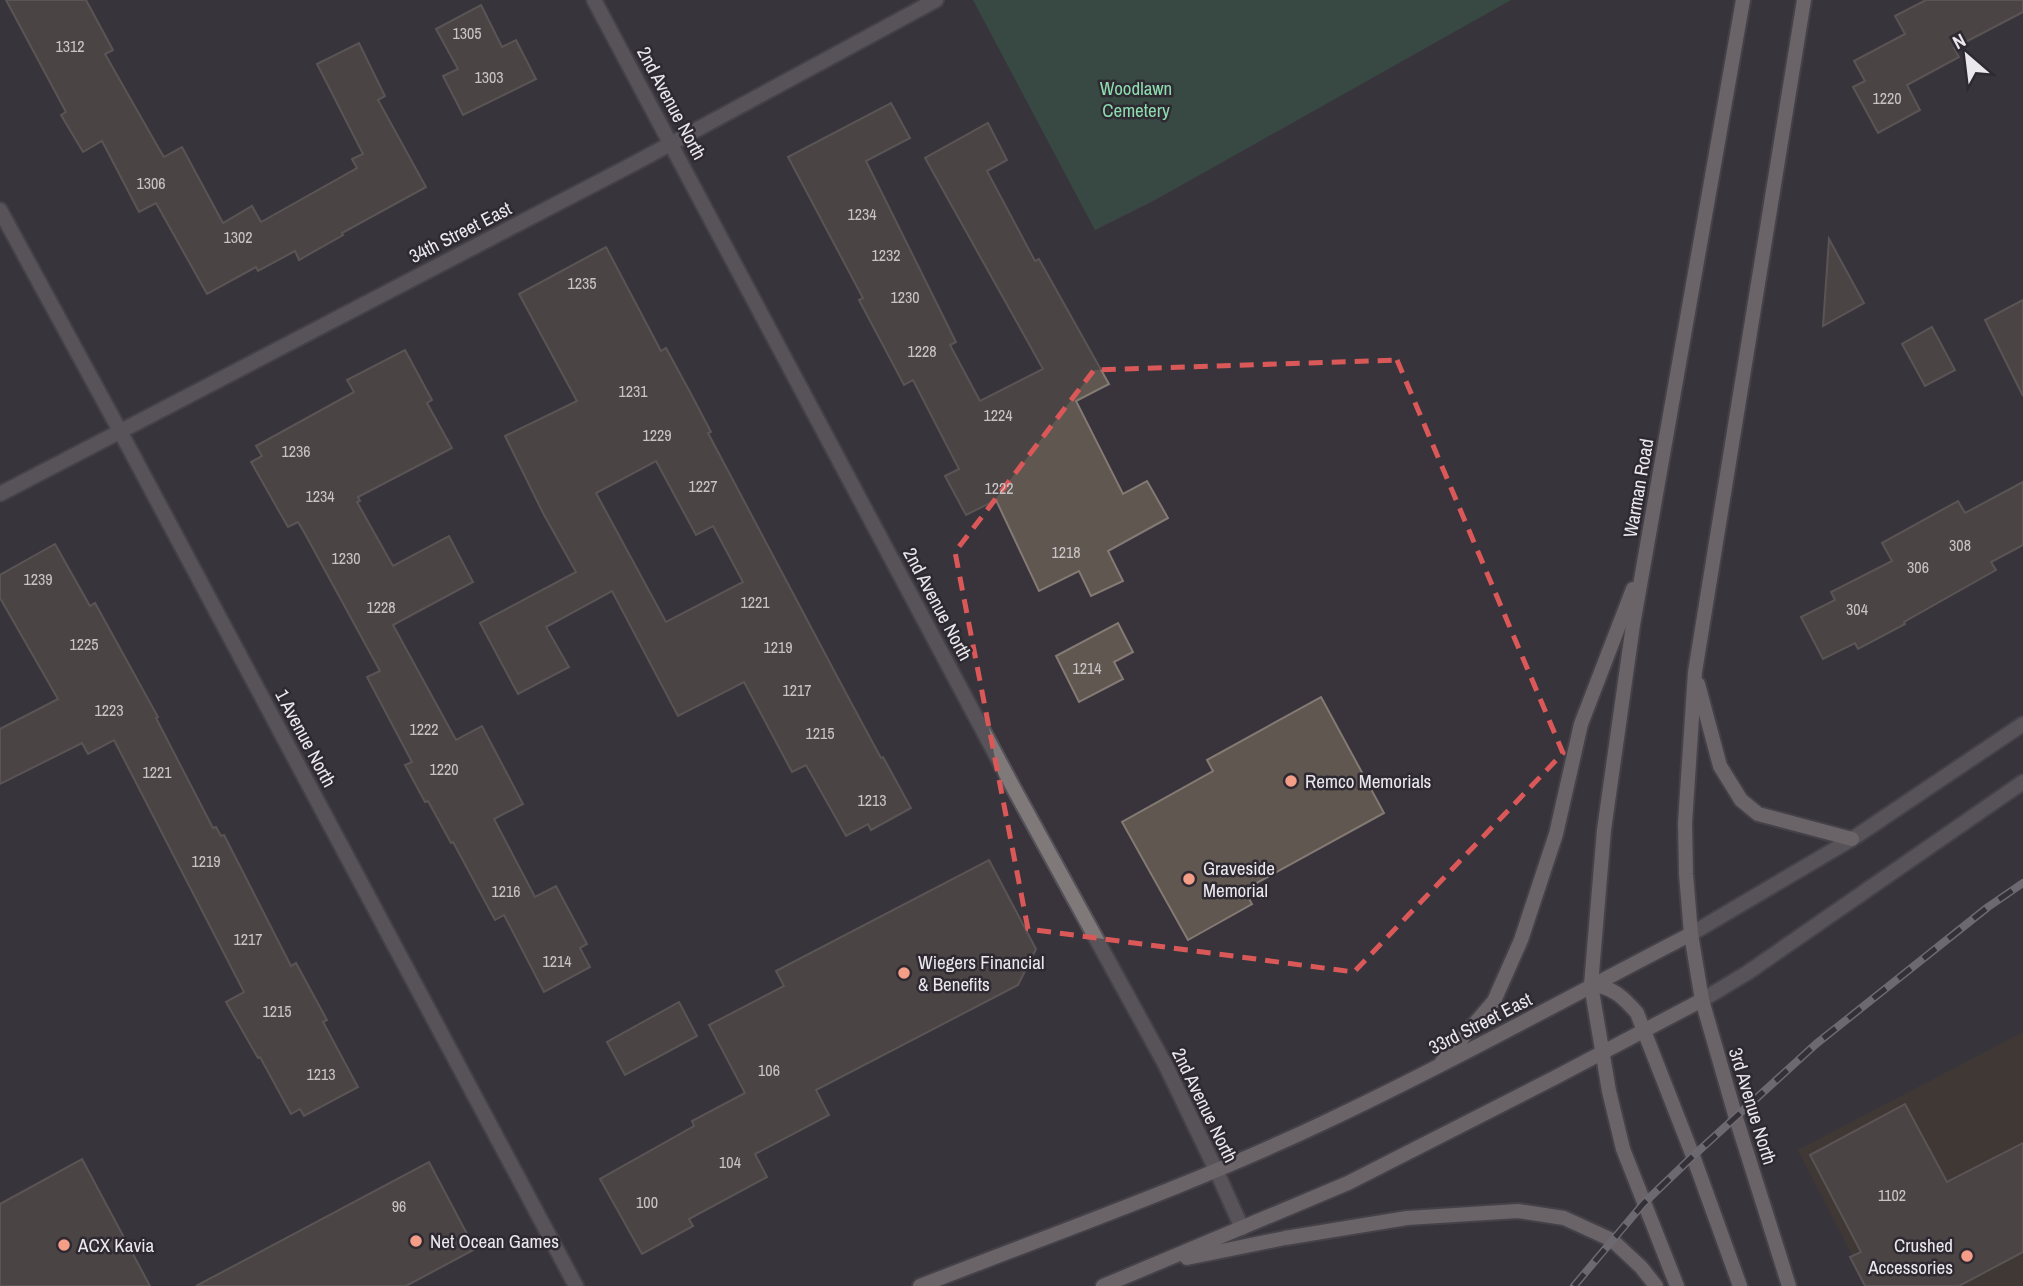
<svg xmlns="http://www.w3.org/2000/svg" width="2023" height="1286" viewBox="0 0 2023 1286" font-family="'Archivo Narrow',sans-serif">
  <rect width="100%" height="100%" fill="#39343c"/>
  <path fill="#473c2d" d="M2023,1032V1286H1868L1798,1150Z"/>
  <path fill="#356249" d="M973,0H1511L1155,200L1095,230Z"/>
  <g fill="#605751" stroke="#837a73" stroke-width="2" fill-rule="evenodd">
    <path d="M6,0H86L113,50L105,54L158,147L164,157L182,147L223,223L252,206L261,222L357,168L352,159L363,154L317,64L359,43L385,96L378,100L426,187L342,233L343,235L299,260L295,251L258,271L256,267L207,294L156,203L139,212L102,141L83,152L61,115L66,112Z"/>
    <path d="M1926,0H2023V12L1954,48L1959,57L1907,85L1920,110L1878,133L1853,87L1865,81L1854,61L1905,34L1895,16Z"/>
    <path d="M481,5L502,47L516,40L536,79L463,115L443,76L458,69L436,29Z"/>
    <path d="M891,103L910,138L866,161L956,342L950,345L980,401L1043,369L925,158L988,123L1007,160L987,171L1035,261L1039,259L1109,384L1076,401L1123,494L1147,481L1168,518L1108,551L1123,581L1091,596L1079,571L1039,591L996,500L966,515L945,476L959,469L913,380L904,385L859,300L863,298L788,157Z"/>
    <path d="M1829,239L1864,303L1823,326Z"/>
    <path d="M606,247L661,351L666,348L690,392L711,432L708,433L847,695L881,758L883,757L911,808L871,830L868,824L846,836L806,765L792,772L744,682L678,716L612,591L546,627L569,667L518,694L480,623L576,572L543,513L505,436L577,401L519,294ZM656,461L696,535L713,526L743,582L666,622L596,493Z"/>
    <path d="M2023,300V396L1985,320Z"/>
    <path d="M1932,327L1955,370L1925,386L1902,344Z"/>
    <path d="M405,350L432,400L427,403L452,448L358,497L360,501L357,502L393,566L449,536L473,582L393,625L456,740L482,726L523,804L494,819L535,897L556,886L587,944L580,948L590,967L544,992L504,915L495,920L453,842L451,843L428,801L425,802L405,765L412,762L367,677L380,671L304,532L298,522L288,527L251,462L262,456L256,446L354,392L347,380Z"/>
    <path d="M2023,482V545L1991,562L1996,570L1904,622L1905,624L1858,649L1855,643L1823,659L1801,617L1835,600L1831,592L1892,561L1882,543L1958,501L1965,513Z"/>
    <path d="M55,544L90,606L95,603L158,717L156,718L213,828L216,827L221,836L224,835L291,966L296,963L327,1020L323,1022L358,1087L304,1116L300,1109L291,1114L260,1057L258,1058L226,1002L244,992L114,740L88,754L82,743L0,784V729L58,699L0,598V575Z"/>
    <path d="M1118,623L1133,652L1114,662L1123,679L1079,702L1056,656Z"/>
    <path d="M1321,697L1384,813L1244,890L1252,904L1188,940L1122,822L1213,771L1207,760Z"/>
    <path d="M989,860L1036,949L1018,985L816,1090L829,1115L755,1154L767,1177L689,1219L693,1226L642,1254L600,1179L694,1126L692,1121L745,1093L709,1025L784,986L776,971Z"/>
    <path d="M679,1002L697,1036L625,1075L607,1042Z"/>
    <path d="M1905,1104L1947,1182L2023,1143V1252L1959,1286H1865L1850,1257L1861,1252L1810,1155Z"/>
    <path d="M82,1159L150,1286H0V1204Z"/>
    <path d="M429,1162L475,1249L406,1286H196Z"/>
  </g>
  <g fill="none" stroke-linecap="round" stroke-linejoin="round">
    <g stroke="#555158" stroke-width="18">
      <g id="minor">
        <path d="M594,0L1013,787L1166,1066L1216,1170L1242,1228"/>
        <path d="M0,210L120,431L576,1286"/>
        <path d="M0,494L635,163L936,0"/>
      </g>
    </g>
    <g stroke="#555158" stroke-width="18">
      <g id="tertiary">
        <path d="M1691,934L1852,839L2023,724"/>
        <path d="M1702,1000L1747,973L2023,782"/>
      </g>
    </g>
    <g stroke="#555158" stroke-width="18">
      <g id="secondary">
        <path d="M1698,684L1720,766L1741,800L1758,814L1852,839"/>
        <path d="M1591,985C1612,986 1624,998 1637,1013L1693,1156L1740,1286"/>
        <path d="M1442,1062L1494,1001L1521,940L1556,834L1581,724L1633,589"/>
        <path d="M1187,1258L1285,1238L1407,1218L1518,1211L1564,1218L1612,1240L1641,1267L1656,1286"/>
        <path d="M920,1286C1055,1233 1192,1185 1323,1123C1448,1064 1569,997 1691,934"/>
        <path d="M1103,1286L1348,1183L1556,1077L1702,1000"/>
        <path d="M1677,1286L1623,1149L1609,1091L1591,985L1604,830L1633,625L1743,0"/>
        <path d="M1789,1286L1736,1118L1702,1000L1691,934L1686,874L1685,823L1695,672L1804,0"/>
      </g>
    </g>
    <use href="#minor" stroke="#7f797a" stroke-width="14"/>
    <use href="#tertiary" stroke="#7f797a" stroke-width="14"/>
    <use href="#secondary" stroke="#a79e9f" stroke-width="14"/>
    <g stroke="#aca9af" stroke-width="8">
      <path id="rail" d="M1574,1286L1643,1204L1693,1156L1816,1044L1988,907L2023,883"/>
    </g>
    <use href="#rail" stroke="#2f2a32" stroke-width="5" stroke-dasharray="16" stroke-linecap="butt"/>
  </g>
  <path d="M0 0H2023V1286H0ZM1397,360L1563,753L1354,972L1028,929L955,552L1094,370Z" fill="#39343c" fill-opacity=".55" fill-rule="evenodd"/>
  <path fill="none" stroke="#db5859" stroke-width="5" stroke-dasharray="14 9" stroke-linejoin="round" d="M1397,360L1563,753L1354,972L1028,929L955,552L1094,370Z"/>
  <g fill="#f49e87" stroke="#2f2a32" stroke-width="2.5">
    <circle cx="1291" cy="781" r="7"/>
    <circle cx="1189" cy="879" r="7"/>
    <circle cx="904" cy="973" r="7"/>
    <circle cx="416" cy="1241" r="7"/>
    <circle cx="64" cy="1245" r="7"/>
    <circle cx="1967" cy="1256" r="7"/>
  </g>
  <g text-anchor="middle" stroke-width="5" stroke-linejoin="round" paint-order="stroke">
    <g font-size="16" fill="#c8c4c6">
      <text x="467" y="39">1305</text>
      <text x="70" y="52">1312</text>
      <text x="489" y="83">1303</text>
      <text x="1887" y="104">1220</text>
      <text x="151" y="189">1306</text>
      <text x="862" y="220">1234</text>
      <text x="238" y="243">1302</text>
      <text x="886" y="261">1232</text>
      <text x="582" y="289">1235</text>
      <text x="905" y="303">1230</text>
      <text x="922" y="357">1228</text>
      <text x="633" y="397">1231</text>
      <text x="998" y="421">1224</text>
      <text x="657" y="441">1229</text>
      <text x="296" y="457">1236</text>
      <text x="703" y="492">1227</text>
      <text x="999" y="494">1222</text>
      <text x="320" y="502">1234</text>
      <text x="1960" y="551">308</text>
      <text x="1066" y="558">1218</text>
      <text x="346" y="564">1230</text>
      <text x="1918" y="573">306</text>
      <text x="38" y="585">1239</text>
      <text x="755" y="608">1221</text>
      <text x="381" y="613">1228</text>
      <text x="1857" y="615">304</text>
      <text x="84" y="650">1225</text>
      <text x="778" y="653">1219</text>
      <text x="1087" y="674">1214</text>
      <text x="797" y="696">1217</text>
      <text x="109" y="716">1223</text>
      <text x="424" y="735">1222</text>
      <text x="820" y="739">1215</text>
      <text x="444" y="775">1220</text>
      <text x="157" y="778">1221</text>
      <text x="872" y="806">1213</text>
      <text x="206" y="867">1219</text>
      <text x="506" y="897">1216</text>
      <text x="248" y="945">1217</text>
      <text x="557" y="967">1214</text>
      <text x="277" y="1017">1215</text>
      <text x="769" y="1076">106</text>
      <text x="321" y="1080">1213</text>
      <text x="730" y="1168">104</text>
      <text x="1892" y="1201">1102</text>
      <text x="647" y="1208">100</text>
      <text x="399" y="1212">96</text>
    </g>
    <g font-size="19" fill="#8cdcaf" stroke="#2f2a32">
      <text x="1136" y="95">Woodlawn<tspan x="1136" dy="22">Cemetery</tspan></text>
    </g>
    <g font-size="19" fill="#eae8ed" stroke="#2f2a32">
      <text transform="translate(672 103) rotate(62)" y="7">2nd Avenue North</text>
      <text transform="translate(460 232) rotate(-27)" y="7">34th Street East</text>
      <text transform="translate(1638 488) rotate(-80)" y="7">Warman Road</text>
      <text transform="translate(938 604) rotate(62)" y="7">2nd Avenue North</text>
      <text transform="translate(306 738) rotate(62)" y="7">1 Avenue North</text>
      <text transform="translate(1480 1023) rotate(-27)" y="7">33rd Street East</text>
      <text transform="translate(1205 1105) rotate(64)" y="7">2nd Avenue North</text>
      <text transform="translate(1753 1106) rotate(73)" y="7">3rd Avenue North</text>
    </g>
    <g font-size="19" fill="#eae8ed" stroke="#2f2a32" text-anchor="start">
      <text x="1305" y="788">Remco Memorials</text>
      <text x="1203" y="875">Graveside<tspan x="1203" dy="22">Memorial</tspan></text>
      <text x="918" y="969">Wiegers Financial<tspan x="918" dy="22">&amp; Benefits</tspan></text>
      <text x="430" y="1248">Net Ocean Games</text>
      <text x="78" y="1252">ACX Kavia</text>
      <text x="1953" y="1252" text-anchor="end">Crushed<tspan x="1953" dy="22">Accessories</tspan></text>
    </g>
  </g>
  <g transform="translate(1967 56) rotate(332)" stroke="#2f2a32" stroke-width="5" paint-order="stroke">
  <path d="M0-5L12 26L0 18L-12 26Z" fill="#eae8ed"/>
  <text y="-10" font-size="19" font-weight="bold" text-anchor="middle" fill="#eae8ed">N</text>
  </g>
</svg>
